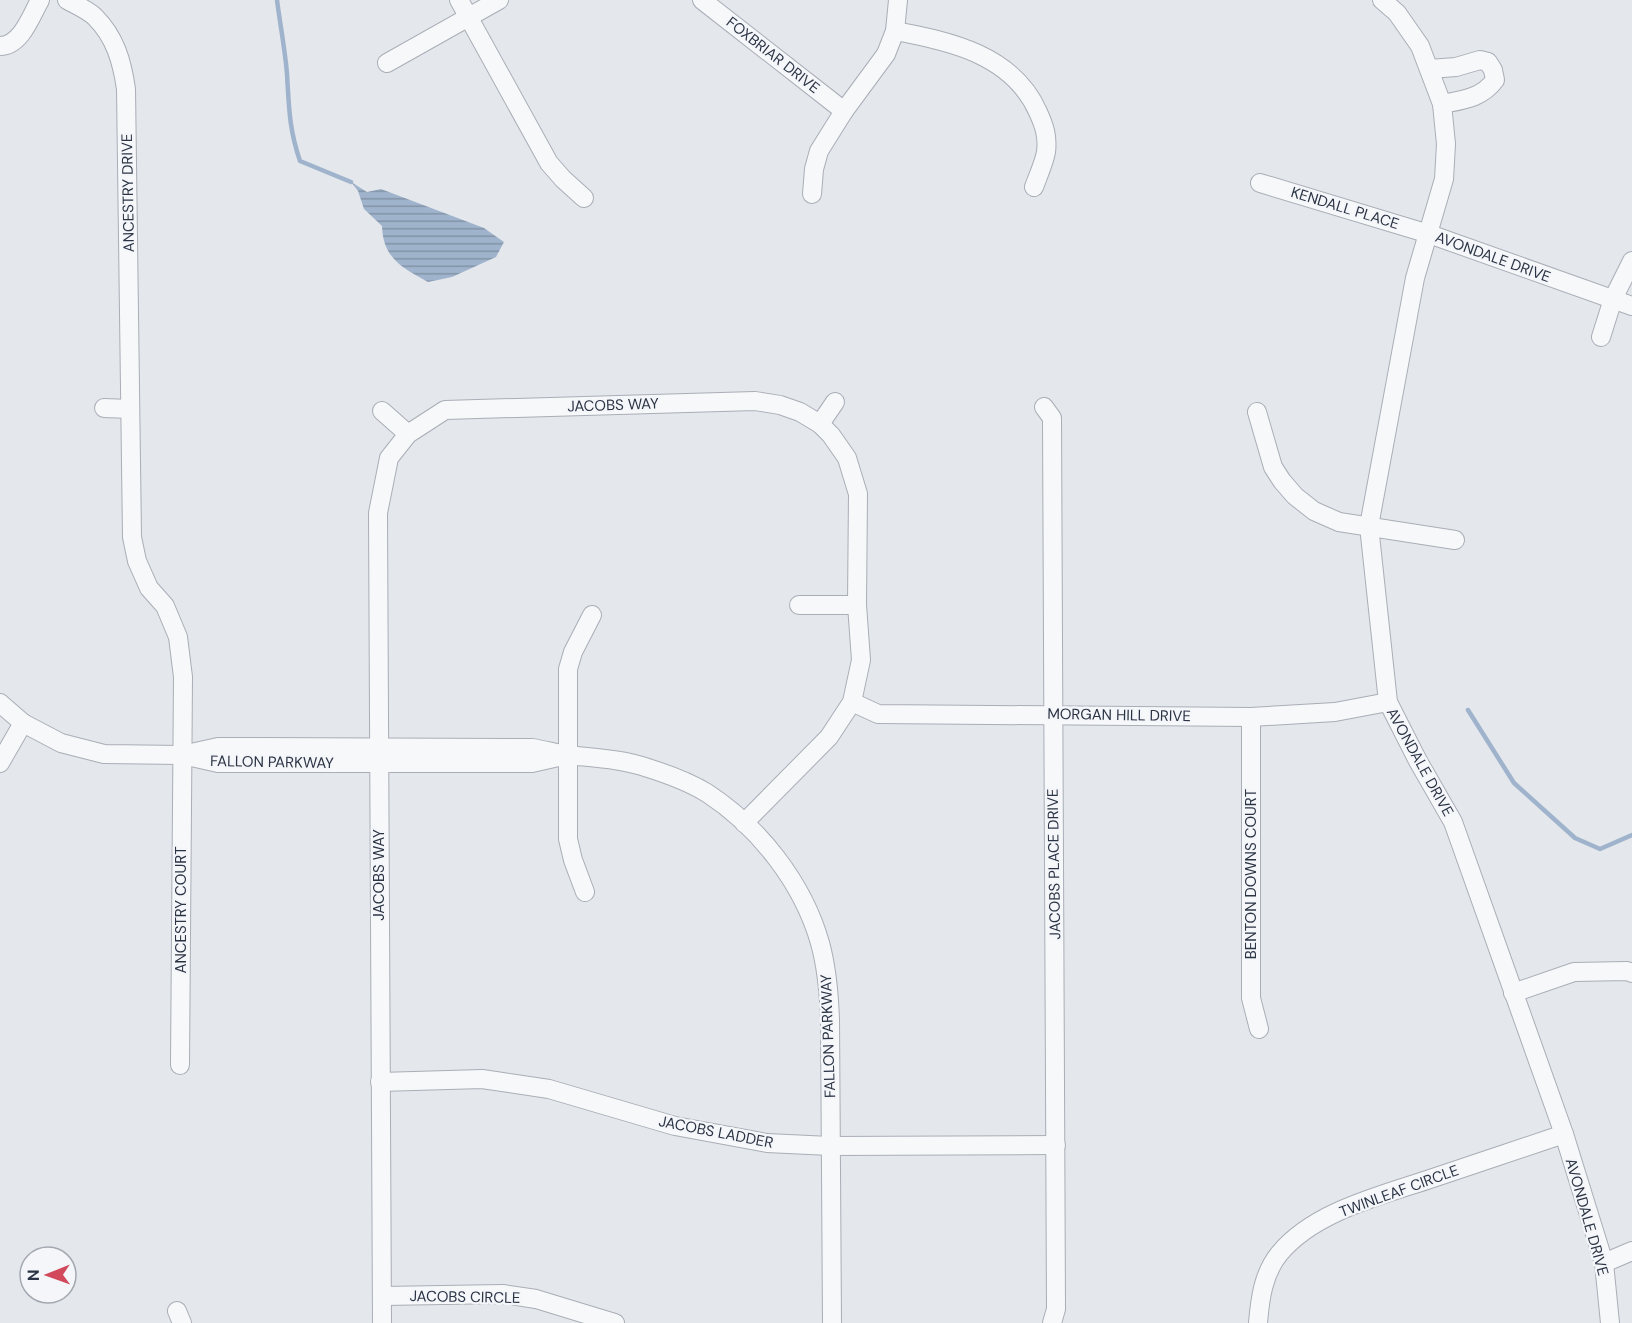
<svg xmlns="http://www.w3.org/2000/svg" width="1632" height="1323" viewBox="0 0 1632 1323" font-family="'DM Sans',sans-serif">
  <defs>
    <pattern id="water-rules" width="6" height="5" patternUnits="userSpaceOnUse" patternTransform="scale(1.5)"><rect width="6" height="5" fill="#9fb4cc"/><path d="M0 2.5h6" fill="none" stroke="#8293a7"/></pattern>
  </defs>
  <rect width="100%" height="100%" fill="#e4e7ec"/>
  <path fill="url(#water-rules)" d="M351,182L367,192L381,189L484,228L504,242L496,257L452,277L428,282C403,268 383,259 382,226L364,209L358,191Z"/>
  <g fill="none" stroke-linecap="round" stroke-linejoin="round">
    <g stroke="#9fb4cc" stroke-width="4.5">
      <path d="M277,0C280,24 285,49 287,74C289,107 289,129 300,161L351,182"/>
      <path d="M1468,710L1514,783L1575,838L1600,849L1632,835"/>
    </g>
    <g stroke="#a9aeb7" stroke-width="20">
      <g id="minor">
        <path d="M67,0C76,5 88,10 95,17C115,37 122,61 126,89L132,537L137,561L149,588L165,606L178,637L183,677L180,1065"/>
        <path d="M459,0L549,163L563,179L584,198"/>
        <path d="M702,0L844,111"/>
        <path d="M1382,0L1397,13L1420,46L1442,104L1446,144L1444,179L1415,278L1369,526L1388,702L1418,761L1453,822L1564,1134L1604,1263L1610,1323"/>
        <path d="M895,31C950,41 1013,55 1038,112C1044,125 1048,136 1046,152C1044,163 1038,176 1034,187"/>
        <path d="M0,46C21,46 31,16 40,0"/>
        <path d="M387,63L499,0"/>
        <path d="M1429,69L1456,67L1480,60L1488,62L1493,70L1495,80C1482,98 1463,100 1442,104"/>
        <path d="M1260,183L1429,234L1632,306"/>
        <path d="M812,194L814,169L819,151L844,111L886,54L895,31L898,0"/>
        <path d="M1601,337L1613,299L1632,261"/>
        <path d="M1044,407L1052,418L1056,1309L1052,1323"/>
        <path d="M104,408L130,409"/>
        <path d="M382,411L408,434"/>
        <path d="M1257,412L1273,467L1282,481L1295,496L1314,511L1339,522L1455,540"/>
        <path d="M820,424L835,402"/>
        <path d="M799,605H857"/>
        <path d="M852,702L878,714L1251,717L1335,712L1388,702"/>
        <path d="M0,703L23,723L61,743L104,754L182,755L218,747L532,748C544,750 556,753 568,755C595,758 622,759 648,768C667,774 689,782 707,793C759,827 803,883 820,943C827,968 829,993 830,1019L832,1323"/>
        <path d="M1251,717V998L1259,1029"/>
        <path d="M187,756L218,763H532L563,756"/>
        <path d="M0,763L23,723"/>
        <path d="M585,892L573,860L568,839V669L573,652L592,615"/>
        <path d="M1513,993L1574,972L1627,971L1632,973"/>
        <path d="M380,1082L482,1079L549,1089L675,1126L767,1143L830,1146L1056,1145"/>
        <path d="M1604,1263L1632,1251"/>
        <path d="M383,1296L503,1294L536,1299L615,1323"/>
        <path d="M177,1311L182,1323"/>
        <path d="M382,1323L378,513L389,458L408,434L445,410L755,401L780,405L800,412L820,424L831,435L847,458L858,494L857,605L861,660L852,702L829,737L744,823"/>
        <path d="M1258,1323C1260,1299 1263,1274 1279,1254C1314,1211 1383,1195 1433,1178C1477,1163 1520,1149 1564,1134"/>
      </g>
    </g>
    <use href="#minor" stroke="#f7f8fa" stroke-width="18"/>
  </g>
  <g text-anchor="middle" stroke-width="4.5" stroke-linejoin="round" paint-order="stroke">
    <g font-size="15" fill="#2b3445" stroke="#f4f6f9">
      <text transform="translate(773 55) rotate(38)" y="5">FOXBRIAR DRIVE</text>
      <text transform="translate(128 193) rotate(-91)" y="5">ANCESTRY DRIVE</text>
      <text transform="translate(1345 208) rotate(17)" y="5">KENDALL PLACE</text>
      <text transform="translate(1493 257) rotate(20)" y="5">AVONDALE DRIVE</text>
      <text transform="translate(613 405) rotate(-2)" y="5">JACOBS WAY</text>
      <text transform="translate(1119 715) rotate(1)" y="5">MORGAN HILL DRIVE</text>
      <text transform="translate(272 762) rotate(1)" y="5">FALLON PARKWAY</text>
      <text transform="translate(1420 762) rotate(61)" y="5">AVONDALE DRIVE</text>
      <text transform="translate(1054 864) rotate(-91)" y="5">JACOBS PLACE DRIVE</text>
      <text transform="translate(1251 874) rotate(-90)" y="5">BENTON DOWNS COURT</text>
      <text transform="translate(379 875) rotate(-90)" y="5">JACOBS WAY</text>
      <text transform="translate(181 910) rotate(-90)" y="5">ANCESTRY COURT</text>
      <text transform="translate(828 1036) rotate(-92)" y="5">FALLON PARKWAY</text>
      <text transform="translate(716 1132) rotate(11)" y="5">JACOBS LADDER</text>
      <text transform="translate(1399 1191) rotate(-20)" y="5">TWINLEAF CIRCLE</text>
      <text transform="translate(1587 1217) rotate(74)" y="5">AVONDALE DRIVE</text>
      <text transform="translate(465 1297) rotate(1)" y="5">JACOBS CIRCLE</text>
    </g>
  </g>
  <g transform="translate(48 1275) rotate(269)"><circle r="28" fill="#f4f6f9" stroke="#a4a8b1" stroke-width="1.5"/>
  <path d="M0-4.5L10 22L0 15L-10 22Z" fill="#d1495b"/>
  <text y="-9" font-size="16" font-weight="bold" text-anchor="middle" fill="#2b3445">N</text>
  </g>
</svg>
